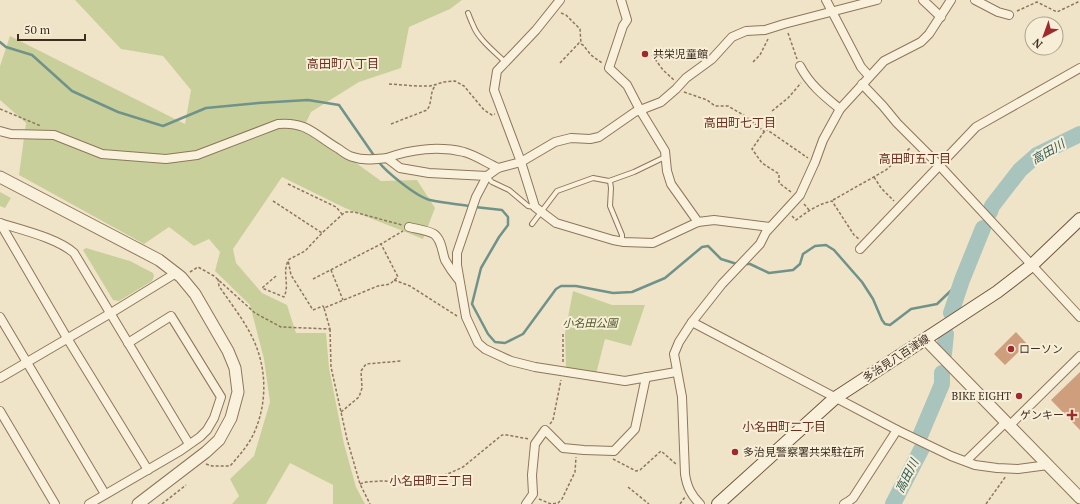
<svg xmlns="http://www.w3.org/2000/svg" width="1080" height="504" viewBox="0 0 1080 504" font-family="'PT Serif','Noto Sans JP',serif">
  <rect width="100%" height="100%" fill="#f0e4c8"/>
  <g fill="#c9cf9b">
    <path d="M75,0H462L450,9L409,27L401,68L359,82L311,112L302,131L352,160L381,181L417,180L435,208L423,239L345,208L282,177L233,249L236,263L262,293L287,305L296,333H326L329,368L344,444L356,487L365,504H333V485L290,463L266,504H232L239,496L230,479L254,456L270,402L264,359L250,305L215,271L220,252L209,239L194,246L169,227L144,244L19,175L26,123L0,100V66L10,36L185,124L191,90L163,56L121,49Z"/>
    <path d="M0,192L11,198L5,208L0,206Z"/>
    <path d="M86,248L130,261L153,273L154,276L152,281L119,301L113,300L83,250Z"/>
    <path d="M573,291L612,305H645L631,346L605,339L596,374L566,368L565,333Z"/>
  </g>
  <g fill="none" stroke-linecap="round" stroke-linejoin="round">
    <g stroke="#6f938a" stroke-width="2.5">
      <path d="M0,42L6,47L32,55L72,91L118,112L163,126L206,108L258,103L308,100L339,105L375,157"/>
      <path d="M378,161C386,172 417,197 430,200C443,203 457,204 470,206"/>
      <path d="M475,207L502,210L508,217V225L499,237L481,268L472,304L488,334L495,342L505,343L523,334L556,289L561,286H576L613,293L632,292L665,278L702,247L708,246L721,259L737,264"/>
      <path d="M744,264H750L769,273L793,270L800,264L803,254L815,246L826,245L834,250L862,282L873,299L882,320L885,324L890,325L911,309L937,304L962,280"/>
    </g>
    <g stroke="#a9c4bc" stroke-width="16">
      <path d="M990,212L992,206L1020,170L1037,155L1080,134"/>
      <path d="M951,313L962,280L983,228"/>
      <path d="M944,354L946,334"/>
      <path d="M920,436L942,384V373"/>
      <path d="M893,504L922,448"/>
    </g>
  </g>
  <g fill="#cf9f7d">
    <path d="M1016,332L1027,344L1005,365L994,354Z"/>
    <path d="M1080,372V430L1051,400Z"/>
  </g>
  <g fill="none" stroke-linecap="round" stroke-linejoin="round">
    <g stroke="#8d765c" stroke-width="6">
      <g id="service">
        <path d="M468,13C470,18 471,21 473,25C478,39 495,52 505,62"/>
        <path d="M487,177L492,182L509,190L528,206L534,207"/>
        <path d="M610,181L611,188L610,206L622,235V241"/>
        <path d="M532,224L557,191L593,178L609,181L634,172L665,157"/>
      </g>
    </g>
    <g stroke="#8d765c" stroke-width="10">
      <g id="minor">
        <path d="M560,0L536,30L497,71L494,90L521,162L535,207L556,223L613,240L624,242L653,243L698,222L714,220L770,227"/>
        <path d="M621,0L627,20L623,26L609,68L627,85L640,110L665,151L667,171L671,184L698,222"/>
        <path d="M826,0L861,67L869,76"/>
        <path d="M923,0L941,17"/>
        <path d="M975,0L998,12L1009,15"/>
        <path d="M800,66C810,85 824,96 840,109"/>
        <path d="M862,84L883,106L897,123L939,165L1080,317"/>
        <path d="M0,131L11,134L54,135L102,154L166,159L197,155L278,124C307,121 316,136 339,149C343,152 348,156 353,157C364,161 376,159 387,158L400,168L429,173L487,176"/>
        <path d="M387,158C411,149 439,146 464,152C475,155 487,163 498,168"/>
        <path d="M0,223C22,230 57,238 74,253L189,444"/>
        <path d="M0,223L67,338L148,470"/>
        <path d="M409,227C417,229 427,230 434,234C442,240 442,252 445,260C449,267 453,273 458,279"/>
        <path d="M860,249L976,127L1080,68"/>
        <path d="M0,317L105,494"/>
        <path d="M692,322L897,430L951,456L975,465L997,468L1018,469L1048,465"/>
        <path d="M676,372L625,381L535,367L511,361L485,349L478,343L466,317L457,265V253L476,197L487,176L498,168L521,162L555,142L571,138L590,139L599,137L635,112L661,102L676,89L686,78L712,59L732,37L746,31L765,30L784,24L877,0"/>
        <path d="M0,378L111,313L176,273"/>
        <path d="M0,411L55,504"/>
        <path d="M1009,426L1080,356"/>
        <path d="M966,461L1006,422"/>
        <path d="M89,504L180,451L200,437L207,430L214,418L221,397L171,316L128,343"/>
        <path d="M526,504L533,494L532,475L535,444L545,430L563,448L584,450L614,451L635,429L646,377"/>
        <path d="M700,504C691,495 687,487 685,474L682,397L674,354L679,342L692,322L722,284L760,244L766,232L800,195L815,162L823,140L840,109L884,61L921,42L929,34L951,0"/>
        <path d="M844,504L849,501L853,498L897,430"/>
      </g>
    </g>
    <g stroke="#8d765c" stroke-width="13">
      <g id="tertiary">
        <path d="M0,177L159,260L181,277L195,294L228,351L235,368L238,392L231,418L219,440L206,452L138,504"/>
        <path d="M925,339L1080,498"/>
      </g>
    </g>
    <g stroke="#6f573f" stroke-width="14">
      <path id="secondary" d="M718,504L835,398L997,292L1032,265L1080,219"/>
    </g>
    <g stroke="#8d765c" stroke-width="1.5" stroke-dasharray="3 2" stroke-linecap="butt">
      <path d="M1017,11L1037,2L1057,12L1080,1"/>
      <path d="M561,13L566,15L580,29L581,44"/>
      <path d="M788,33L797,59"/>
      <path d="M652,55L663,70L674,80"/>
      <path d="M753,62L760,55L768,39"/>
      <path d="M560,63L579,43L583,45L591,55L602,63"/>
      <path d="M389,84L417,86H430L444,82L455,81L464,86L484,110L492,115L495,114"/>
      <path d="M684,92L707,100L715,106H728L745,116L765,132"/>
      <path d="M0,109L41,126"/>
      <path d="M772,111L788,98L801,83"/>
      <path d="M391,124L427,110C433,102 429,92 436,85"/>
      <path d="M874,177L881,188L894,201"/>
      <path d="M288,184L336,207L342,214"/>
      <path d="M791,192L779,183V174L762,163L752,149L766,129L808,158"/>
      <path d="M833,200L886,170L910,148"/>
      <path d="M273,201L322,233"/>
      <path d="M804,204L809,210"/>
      <path d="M792,216L796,220C808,211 818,204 832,201L854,235L859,239"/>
      <path d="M331,270L343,300"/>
      <path d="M190,272L198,267L214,276L255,313L281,327L330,329L324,308L378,286L390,284L398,277L381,244L403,231"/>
      <path d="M276,276L262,288L284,297C290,284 282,274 288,261"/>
      <path d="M313,279L381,244"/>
      <path d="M394,280L410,286L457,316"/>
      <path d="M324,308L323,306L313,310L291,275L288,260L305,251L322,233L345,212H354L402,225"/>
      <path d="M330,329L331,367L347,439L360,484L370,504"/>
      <path d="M563,334V362"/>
      <path d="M341,412L359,397L362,388L361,371L366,364L401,361"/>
      <path d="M550,424L553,420L561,380"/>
      <path d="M613,459L636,471L640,470L661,451L676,464"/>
      <path d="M206,464L212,466H230C238,457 245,449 251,439C267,409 268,372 254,341C245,321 231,304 219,286L218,279"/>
      <path d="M360,484L366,482L381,481L423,482L450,473L463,467L502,435H507L529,439"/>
      <path d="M628,487L649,504"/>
      <path d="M539,499L551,504L558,503L562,499L575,472L576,457"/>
      <path d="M162,504L186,485"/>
      <path d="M680,504L685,497"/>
      <path d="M986,504L1006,476"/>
    </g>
    <use href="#service" stroke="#faf1dc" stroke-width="4"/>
    <use href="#minor" stroke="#faf1dc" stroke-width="8"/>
    <use href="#tertiary" stroke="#faf1dc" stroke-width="11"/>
    <use href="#secondary" stroke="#faf1dc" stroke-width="12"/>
  </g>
  <g fill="#9e2a2b" stroke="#f7eed8" stroke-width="1.5">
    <circle cx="645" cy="54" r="4"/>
    <circle cx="1011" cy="349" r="4"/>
    <circle cx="1019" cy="396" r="4"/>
    <path d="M1070 409h4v4h4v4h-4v4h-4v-4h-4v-4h4z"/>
    <circle cx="735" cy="452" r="4"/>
  </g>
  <g text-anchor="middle" stroke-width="4" stroke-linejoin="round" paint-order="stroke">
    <g font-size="11" fill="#3d2e20" stroke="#f7eed8" text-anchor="start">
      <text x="653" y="58">共栄児童館</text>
      <text x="1019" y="353">ローソン</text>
      <text x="1011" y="400" text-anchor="end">BIKE EIGHT</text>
      <text x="1064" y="419" text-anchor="end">ゲンキー</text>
      <text x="743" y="456">多治見警察署共栄駐在所</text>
    </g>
    <g font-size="11" font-style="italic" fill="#4d5a26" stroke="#f7eed8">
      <text x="590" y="327">小名田公園</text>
    </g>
    <g font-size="11" fill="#3d2e20" stroke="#f7eed8">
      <text transform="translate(896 358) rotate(-33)" y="4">多治見八百津線</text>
    </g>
    <g font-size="12" fill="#6b2e1e" stroke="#f7eed8">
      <text x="343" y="68">高田町八丁目</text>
      <text x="740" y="127">高田町七丁目</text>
      <text x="915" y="163">高田町五丁目</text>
      <text x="784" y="431">小名田町二丁目</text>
      <text x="431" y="485">小名田町三丁目</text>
    </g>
    <g font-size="12" font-style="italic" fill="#2f5d5a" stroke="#f7eed8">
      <text transform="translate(1048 152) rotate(-30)" y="4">高田川</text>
      <text transform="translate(907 476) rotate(-63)" y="4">高田川</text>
    </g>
  </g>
  <g transform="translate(1044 36) rotate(221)"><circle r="19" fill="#f7eed8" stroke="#ada18e"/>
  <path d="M0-3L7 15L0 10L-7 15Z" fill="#9e2a2b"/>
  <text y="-6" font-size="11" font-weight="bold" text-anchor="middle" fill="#3d2e20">N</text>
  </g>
  <path d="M18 34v6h67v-6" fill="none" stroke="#3d2e20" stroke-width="2"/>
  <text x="24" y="34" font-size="12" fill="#3d2e20" stroke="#f7eed8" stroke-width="3" paint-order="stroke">50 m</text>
</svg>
